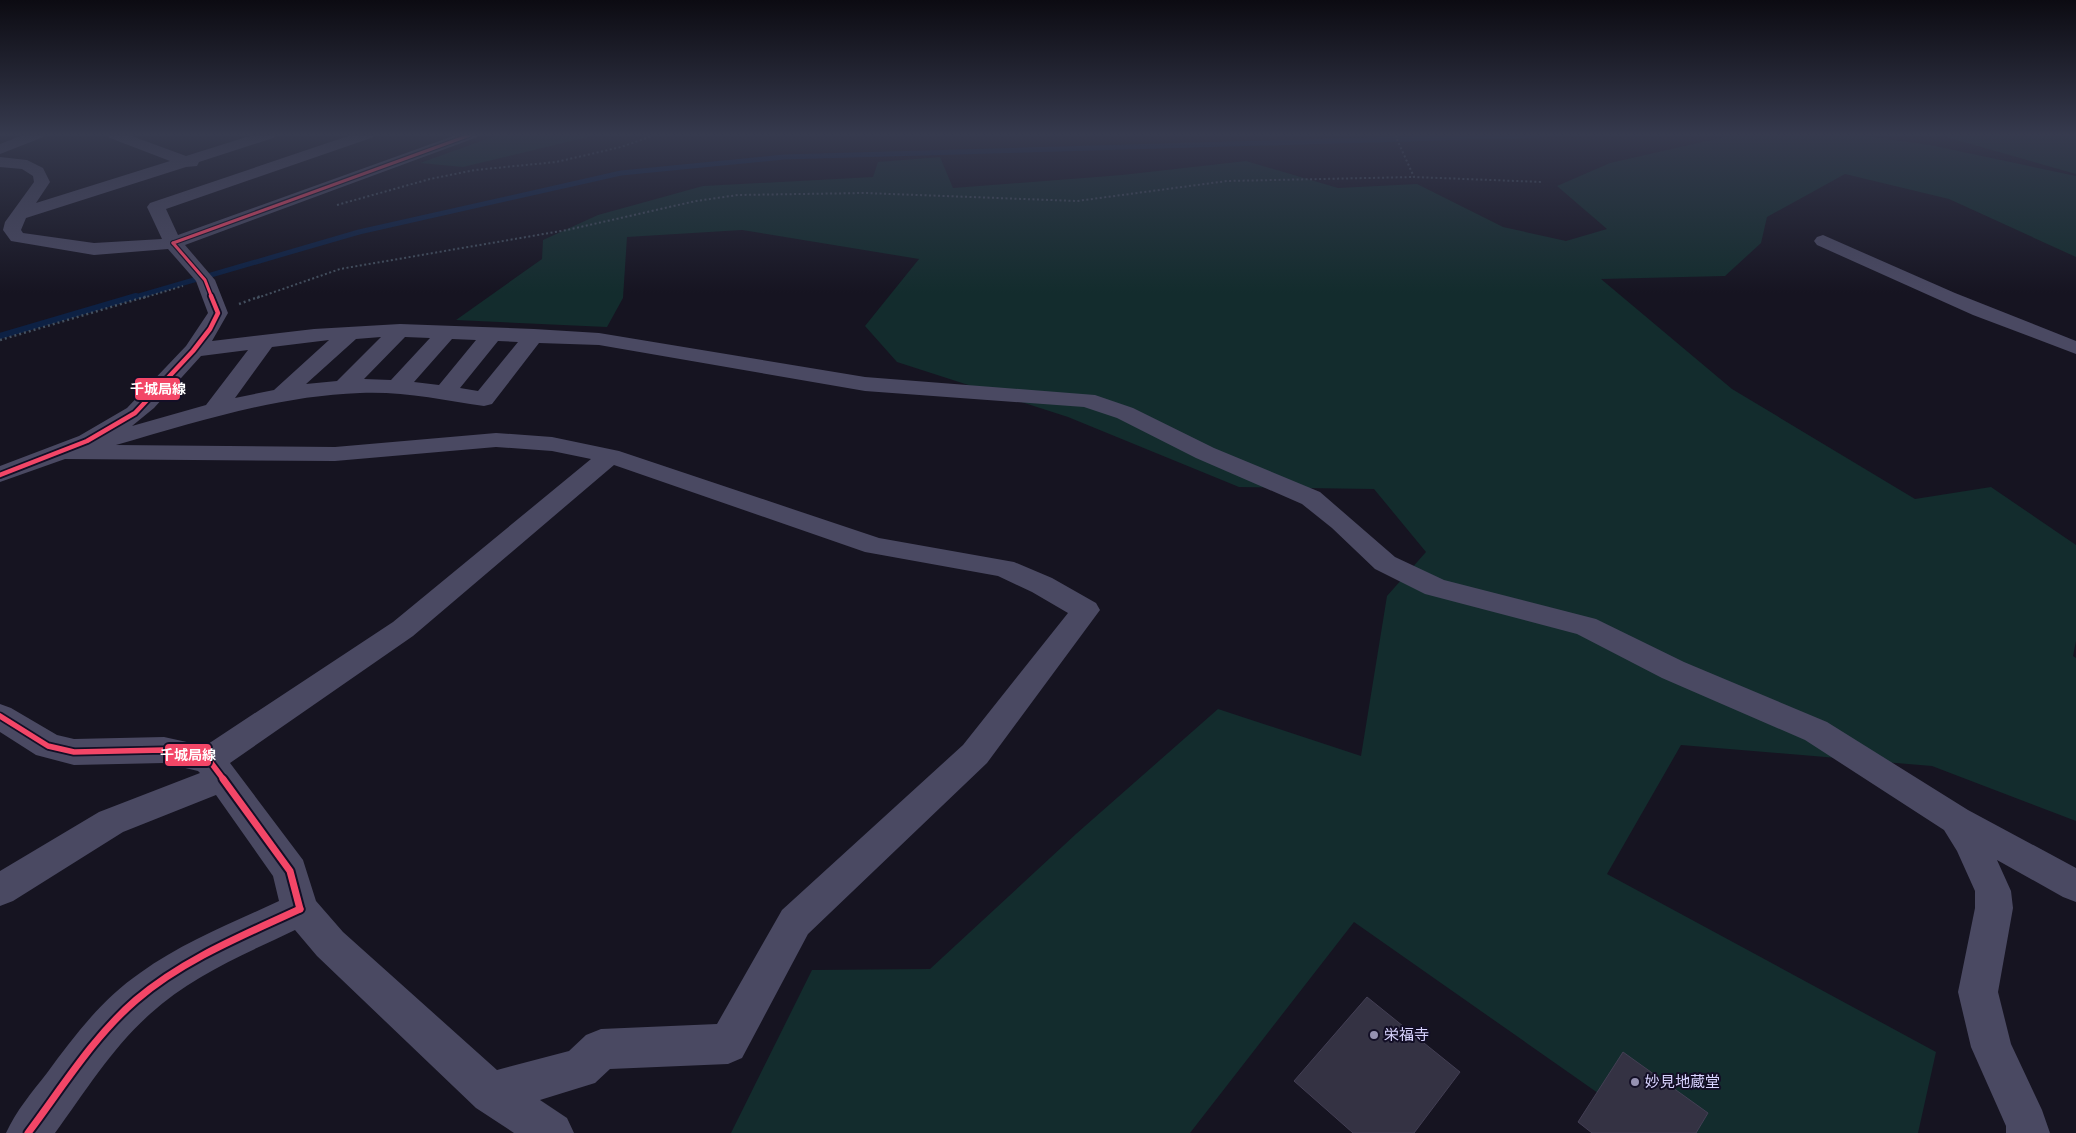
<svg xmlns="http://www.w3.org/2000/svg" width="2076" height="1133" viewBox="0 0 2076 1133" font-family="'Fira Sans','Noto Sans JP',sans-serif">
  <rect width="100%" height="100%" fill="#161421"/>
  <g fill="#132c2d">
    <path d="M498,135H596L463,167L420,163Z"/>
    <path d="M1733,135H1858L1930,145L2076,176V257L1949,199L1845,174L1767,217L1761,243L1725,276L1601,279L1732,389L1915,499L1991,487L2076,545V641L2073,656L2076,658V821L1932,766L1681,745L1607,874L1936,1052L1918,1133H1655L1354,922L1190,1133H731L812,970L930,969L1076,834L1218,709L1361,756L1387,596L1426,552L1374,489L1239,487L1068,417L897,362L865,326L919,259L742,230L627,237L623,298L607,327L456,320L542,259L543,240L598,215L703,186L873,177L878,162L940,157L953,188L1122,175L1246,161L1338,188L1417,184L1503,227L1566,241L1607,229L1557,186L1610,163Z"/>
    <path d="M1939,135H2076V174Z"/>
  </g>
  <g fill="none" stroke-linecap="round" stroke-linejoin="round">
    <path stroke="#0d2144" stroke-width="5" d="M132,298L359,232L621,173L784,157L1541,135"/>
    <path stroke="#0d2144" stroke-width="6" d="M0,336L136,296"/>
  </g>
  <g fill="#343243" stroke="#433f54">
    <path d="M1367,997L1460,1072L1414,1133H1353L1294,1081Z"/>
    <path d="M1623,1052L1708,1113L1696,1133H1592L1578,1122Z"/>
  </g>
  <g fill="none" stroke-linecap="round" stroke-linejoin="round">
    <g stroke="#44505f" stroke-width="2" stroke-dasharray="2 2.5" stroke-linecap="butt">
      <path d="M1395,135L1414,177L1542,182"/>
      <path d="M337,205L430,179L475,170L556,162L621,147L655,135"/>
      <path d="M143,298L183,286"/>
      <path d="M257,298L340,269L567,230L696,201L738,195L865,193L1077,201L1227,181L1414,177"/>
    </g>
    <g stroke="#44505f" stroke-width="2.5" stroke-dasharray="2 3" stroke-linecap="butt">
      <path d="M239,304L261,296"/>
      <path d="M0,340L148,296"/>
    </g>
    <g fill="#4a4962" fill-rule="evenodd">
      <path d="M23,135H44L41,138L0,154V144Z"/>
      <path d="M107,135H129L186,156L253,135H276L273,138L199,162L197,166L186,167L26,218L21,230L23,233L94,243L162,239L147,207L150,203L351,135H374L371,138L166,209L178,235L456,135H478L475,138L185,245L215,280L228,313L212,341L314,329L400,324L534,329L599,333L865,377L1095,395L1133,408L1214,448L1320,492L1395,557L1444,580L1596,619L1684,662L1827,722L1968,810L2076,868V902L2063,897L1997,860L2011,891L2013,908L1998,992L2011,1044L2042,1110L2050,1133H2006V1126L1971,1047L1958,992L1975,908V891L1957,851L1944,830L1805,740L1662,678L1577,634L1425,594L1375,569L1332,528L1302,504L1196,458L1117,418L1084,407L865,391L599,345L539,343L492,404L484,406C443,400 402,391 360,393C276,396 197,422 116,445L335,447L496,433L552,437L619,451L879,538L1014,562L1052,578L1096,603L1100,610L987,763L808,934L742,1058L728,1064L610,1069L595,1083L540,1100L567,1118L574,1133H514L476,1108L317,956L295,930C245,954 191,976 150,1014C112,1048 85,1092 55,1133H6C16,1111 32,1092 47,1073C74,1036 102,999 140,973C183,942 232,923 279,901L273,876L216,795L123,832L13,901L0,906V871L99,812L200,773L198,771L164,763L74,765L36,755L0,732V704L11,708L57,735L74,739L164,737L205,746L393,622L591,459L552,451L496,447L335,461L65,459L0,482V466L79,436L127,408L186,346L208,313L196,281L168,249L94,255L11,241L3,230L5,222L34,182L33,176L22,169L0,167V157L27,160L43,168L50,182L36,203L170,161L110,138ZM381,337L337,381L306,384L356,339ZM405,337L430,338L391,380L364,379ZM452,339L476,340L439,385L414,382ZM329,340L274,390L235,398L272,347ZM498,341L518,342L478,391L460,388ZM248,350L206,405L132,426L154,408L201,356ZM614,465L865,552L998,576L1032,592L1068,613L963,745L782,910L717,1024L601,1029L586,1035L569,1051L497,1070L343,932L316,901L303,860L230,763L413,636Z"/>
      <path d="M1823,235L1955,293L2076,341V354L1973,315L1817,245L1814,241L1817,237Z"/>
    </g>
    <g stroke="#130f26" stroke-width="5.5">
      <g id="bus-1-far3">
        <path d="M173,243L470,135"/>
        <path d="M173,243L205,280L212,298"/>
      </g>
    </g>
    <g stroke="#130f26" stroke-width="8">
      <path id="bus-1-far2" d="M0,475L87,441L135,413L193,351L210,329L218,313L211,296"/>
    </g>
    <g stroke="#130f26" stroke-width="9">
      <path id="bus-1-far1" d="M0,716L48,746L74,752L164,750L209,760L224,780"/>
    </g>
    <g stroke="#130f26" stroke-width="11">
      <g id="bus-1">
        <path d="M223,779L290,871L300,909"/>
        <path d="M28,1133C62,1088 93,1037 136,1000C184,959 244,935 300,909"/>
      </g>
    </g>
    <use href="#bus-1-far3" stroke="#f34667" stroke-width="3"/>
    <use href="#bus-1-far2" stroke="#f34667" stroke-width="4.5"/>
    <use href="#bus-1-far1" stroke="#f34667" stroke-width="5.5"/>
    <use href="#bus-1" stroke="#f34667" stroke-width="7"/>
  </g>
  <linearGradient id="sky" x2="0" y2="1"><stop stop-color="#0c0b12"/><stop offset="0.46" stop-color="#363a4e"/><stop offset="1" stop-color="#363a4e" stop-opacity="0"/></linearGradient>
  <rect width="2076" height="293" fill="url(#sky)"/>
  <g fill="#9591b1" stroke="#130f26" stroke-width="2">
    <circle cx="1374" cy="1035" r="5"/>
    <circle cx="1635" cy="1082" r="5"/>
  </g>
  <g text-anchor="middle" stroke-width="4" stroke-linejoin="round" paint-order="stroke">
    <g font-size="15" fill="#d9d4ff" stroke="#130f26" text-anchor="start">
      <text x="1384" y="1040">栄福寺</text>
      <text x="1645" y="1087">妙見地蔵堂</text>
    </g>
  </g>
  <g stroke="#130f26" stroke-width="2">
    <rect x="134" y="377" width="47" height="24" rx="5" fill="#f34667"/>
    <rect x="164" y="743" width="48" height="24" rx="5" fill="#f34667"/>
  </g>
  <g font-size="14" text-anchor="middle" font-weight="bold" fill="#fff">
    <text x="158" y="394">千城局線</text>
    <text x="188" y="760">千城局線</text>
  </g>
</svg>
